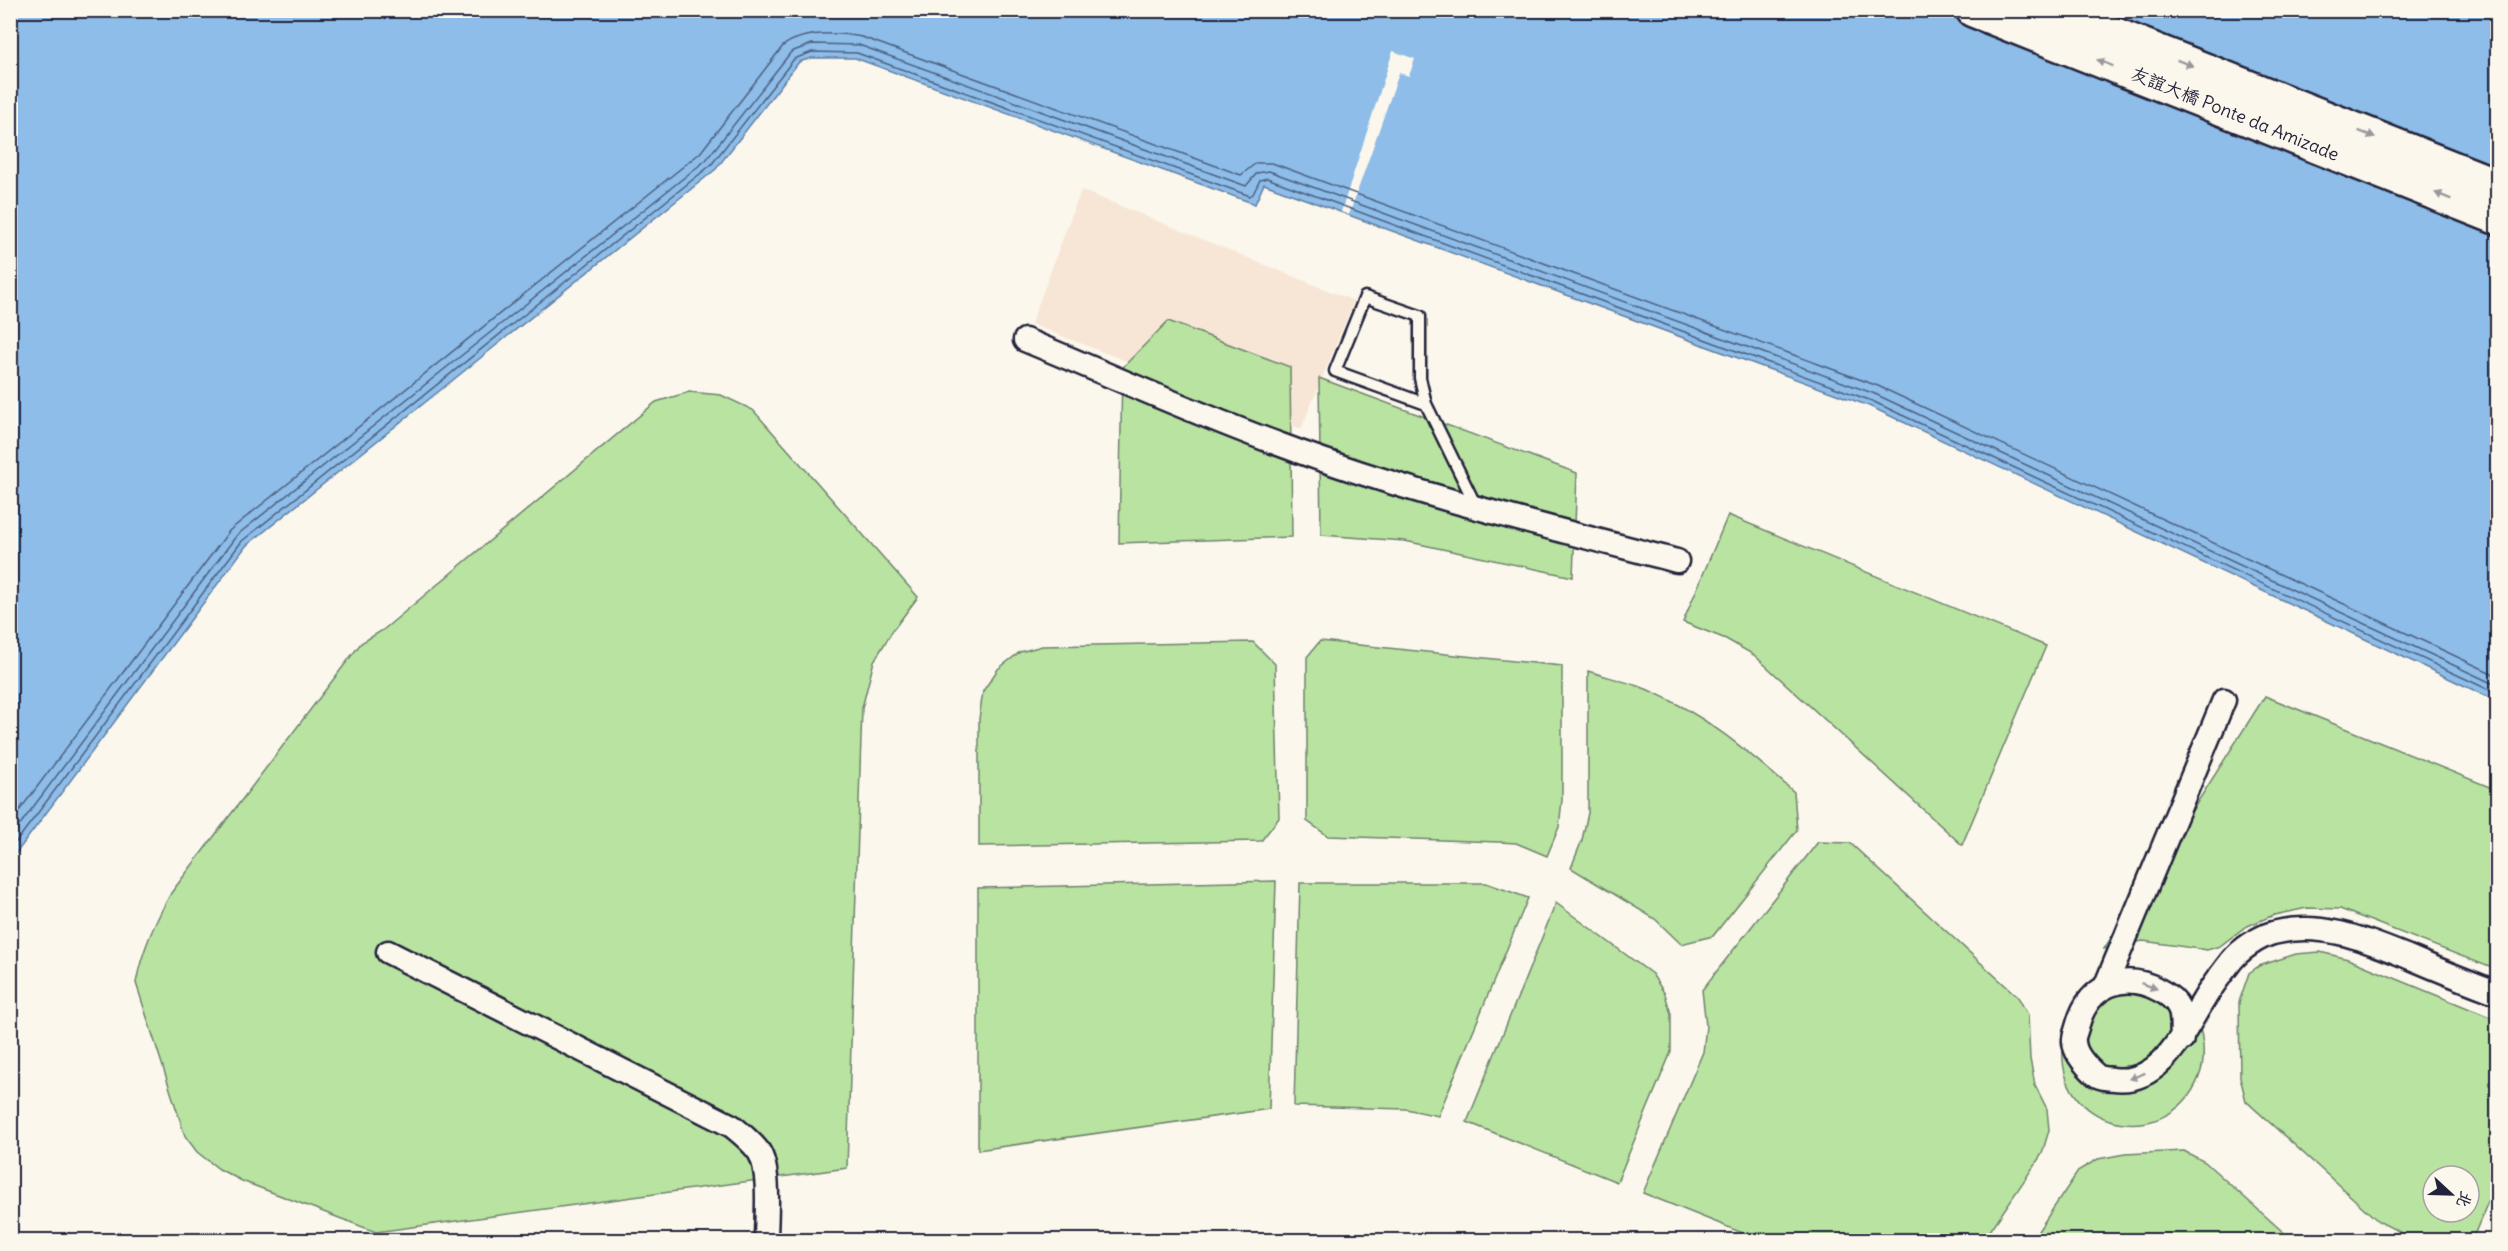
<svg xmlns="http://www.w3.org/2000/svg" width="2508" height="1251" viewBox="0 0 2508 1251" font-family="Delius,'LXGW WenKai TC',sans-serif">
  <rect width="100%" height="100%" fill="#fbf7ec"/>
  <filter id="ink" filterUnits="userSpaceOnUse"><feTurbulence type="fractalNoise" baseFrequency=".0167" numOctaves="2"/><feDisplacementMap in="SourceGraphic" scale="12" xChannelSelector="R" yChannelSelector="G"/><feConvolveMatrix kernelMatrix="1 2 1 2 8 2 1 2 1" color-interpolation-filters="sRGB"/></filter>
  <g filter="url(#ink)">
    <path fill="#f7e6d5" d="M1081,190L1354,301L1301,429L1031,324Z"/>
    <g fill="#b9e3a0" stroke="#6e826e" stroke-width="1.5" fill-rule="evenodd">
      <path d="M1168,321L1290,367L1292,537L1119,543L1122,368Z"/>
      <path d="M1319,378L1577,473L1573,577L1405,541L1321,535Z"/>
      <path d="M689,392L721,395L753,410L918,597L893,630L874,661L862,708L847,1168L376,1232L242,1181L219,1169L197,1152L185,1136L136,983C142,950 155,922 171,893L361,643L383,630L656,402Z"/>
      <path d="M1728,515L2046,646L1962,845L1754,655L1726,639L1683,622Z"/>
      <path d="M1320,641L1562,666V800L1559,827L1547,856L1516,843L1499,842L1328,836L1307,821V657Z"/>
      <path d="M1253,642L1275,664L1279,818L1261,841L979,846V719L983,691L998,669L1020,652L1042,646Z"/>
      <path d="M1588,671C1607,677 1628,682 1646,689C1702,712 1749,752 1794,792L1797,830L1713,936L1681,944L1655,919L1571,868L1582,840L1588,813Z"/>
      <path d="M2265,696L2497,790V970L2340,909L2307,908L2274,915L2245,927L2220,946L2207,950L2143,941L2104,949Z"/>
      <path d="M1818,842L1850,843L2018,997L2028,1015L2030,1059L2035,1085L2047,1109L2049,1130L2042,1154L1984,1240H1760L1643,1193L1703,1052L1706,1026L1702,990Z"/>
      <path d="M1276,881L1269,1109L978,1150V888Z"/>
      <path d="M1300,883H1486L1528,898L1438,1116L1406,1109L1294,1106Z"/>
      <path d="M1556,903L1652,974L1665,994L1671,1014V1052L1617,1182L1467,1122Z"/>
      <path d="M2320,952L2348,959L2497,1020V1180L2472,1240H2415L2378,1221L2246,1101L2240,1077L2239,1002L2249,973L2259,966L2296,954ZM2433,1176H2469V1212H2433Z"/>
      <path d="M2136,982C2149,990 2185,1008 2194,1018C2204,1028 2205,1058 2201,1071C2176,1153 2057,1134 2063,1048C2064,1038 2067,1021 2075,1014C2085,1004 2121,989 2136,982Z"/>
      <path d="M2184,1151L2205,1162L2292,1240H2032L2079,1170L2098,1159L2125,1154Z"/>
    </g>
    <path fill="#8dbde8" stroke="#627fa3" stroke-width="1.5" d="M11,11H2497V701L1869,406L1264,184L1255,204L855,58H812L799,62L716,169L246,546L11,860Z"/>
    <path fill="#fbf7ec" d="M1393,51L1415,59L1409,76L1399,73L1349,215L1341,212Z"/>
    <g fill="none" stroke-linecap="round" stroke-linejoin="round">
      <g stroke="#4d6080" stroke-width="1.5">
        <path d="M10,823L230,530L700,153L783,46C802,31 839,32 862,37L1241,175L1256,163H1272L1878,386L2498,676"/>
        <path d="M10,838L237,535L706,160L791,52L812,44L859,45L1246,186L1257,173L1269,171L1875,394L2498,686"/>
        <path d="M10,850L242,541L711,165L794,59L812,52L857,53L1250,196L1253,194L1260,180L1267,178L1872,401L2498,694"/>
      </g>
      <g stroke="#22223b" stroke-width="15">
        <path id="service" d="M1426,404L1335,371L1365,297L1420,316V378L1426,404L1476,506"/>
      </g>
      <g stroke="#22223b" stroke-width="27">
        <g id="minor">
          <path d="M1025,340C1110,375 1195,414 1281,445C1409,493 1544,526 1677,561"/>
          <path d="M388,952L732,1126C742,1134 752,1142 759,1152C771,1171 766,1218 766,1240"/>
          <path d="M2105,987L2224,700"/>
          <path d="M2182,1039C2181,1030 2183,1016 2179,1008C2175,999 2167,994 2159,990C2124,971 2089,985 2078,1024C2077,1029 2073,1037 2074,1042C2075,1055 2087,1067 2096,1075C2101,1079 2107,1078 2113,1079C2160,1086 2183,1033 2203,1001C2211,987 2222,973 2232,960C2241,949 2259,937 2273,933C2323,920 2368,941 2413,959C2441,971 2469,982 2498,993"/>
        </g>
      </g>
      <g stroke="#22223b" stroke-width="38">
        <g id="primary">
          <path d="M1973,10L2498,218"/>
          <path d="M2053,10L2498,186"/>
        </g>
      </g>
      <use href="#service" stroke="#fbf7ec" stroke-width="10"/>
      <use href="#minor" stroke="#fbf7ec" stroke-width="22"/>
      <use href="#primary" stroke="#fbf7ec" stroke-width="33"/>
    </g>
    <defs><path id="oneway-solid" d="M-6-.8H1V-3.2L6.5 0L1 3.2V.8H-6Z" transform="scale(1.5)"/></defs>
    <g fill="#99979c">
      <use href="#oneway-solid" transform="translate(2105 63) rotate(-158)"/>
      <use href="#oneway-solid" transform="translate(2185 63) rotate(21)"/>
      <use href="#oneway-solid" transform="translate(2367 134) rotate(21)"/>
      <use href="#oneway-solid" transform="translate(2443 196) rotate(-158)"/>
      <use href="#oneway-solid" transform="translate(2149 986) rotate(19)"/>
      <use href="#oneway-solid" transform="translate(2137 1076) rotate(160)"/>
    </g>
  </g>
  <g text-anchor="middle" stroke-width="4.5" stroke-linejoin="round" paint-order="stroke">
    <g font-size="18" fill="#22223b" stroke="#fbf7ec">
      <text transform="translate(2235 114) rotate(22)" y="6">友誼大橋 Ponte da Amizade</text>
    </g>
  </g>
  <rect width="2508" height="1251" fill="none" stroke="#fbf7ec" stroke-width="36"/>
  <rect x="18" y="18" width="2472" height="1215" fill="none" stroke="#22223b" stroke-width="2" filter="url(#ink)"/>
  <g transform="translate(2451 1194) rotate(112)"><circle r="28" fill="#fbf7ec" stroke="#a4a2a5" stroke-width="1.5"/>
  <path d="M0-4.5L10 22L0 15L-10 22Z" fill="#22223b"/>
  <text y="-9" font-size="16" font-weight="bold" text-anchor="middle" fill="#22223b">北</text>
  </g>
</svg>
